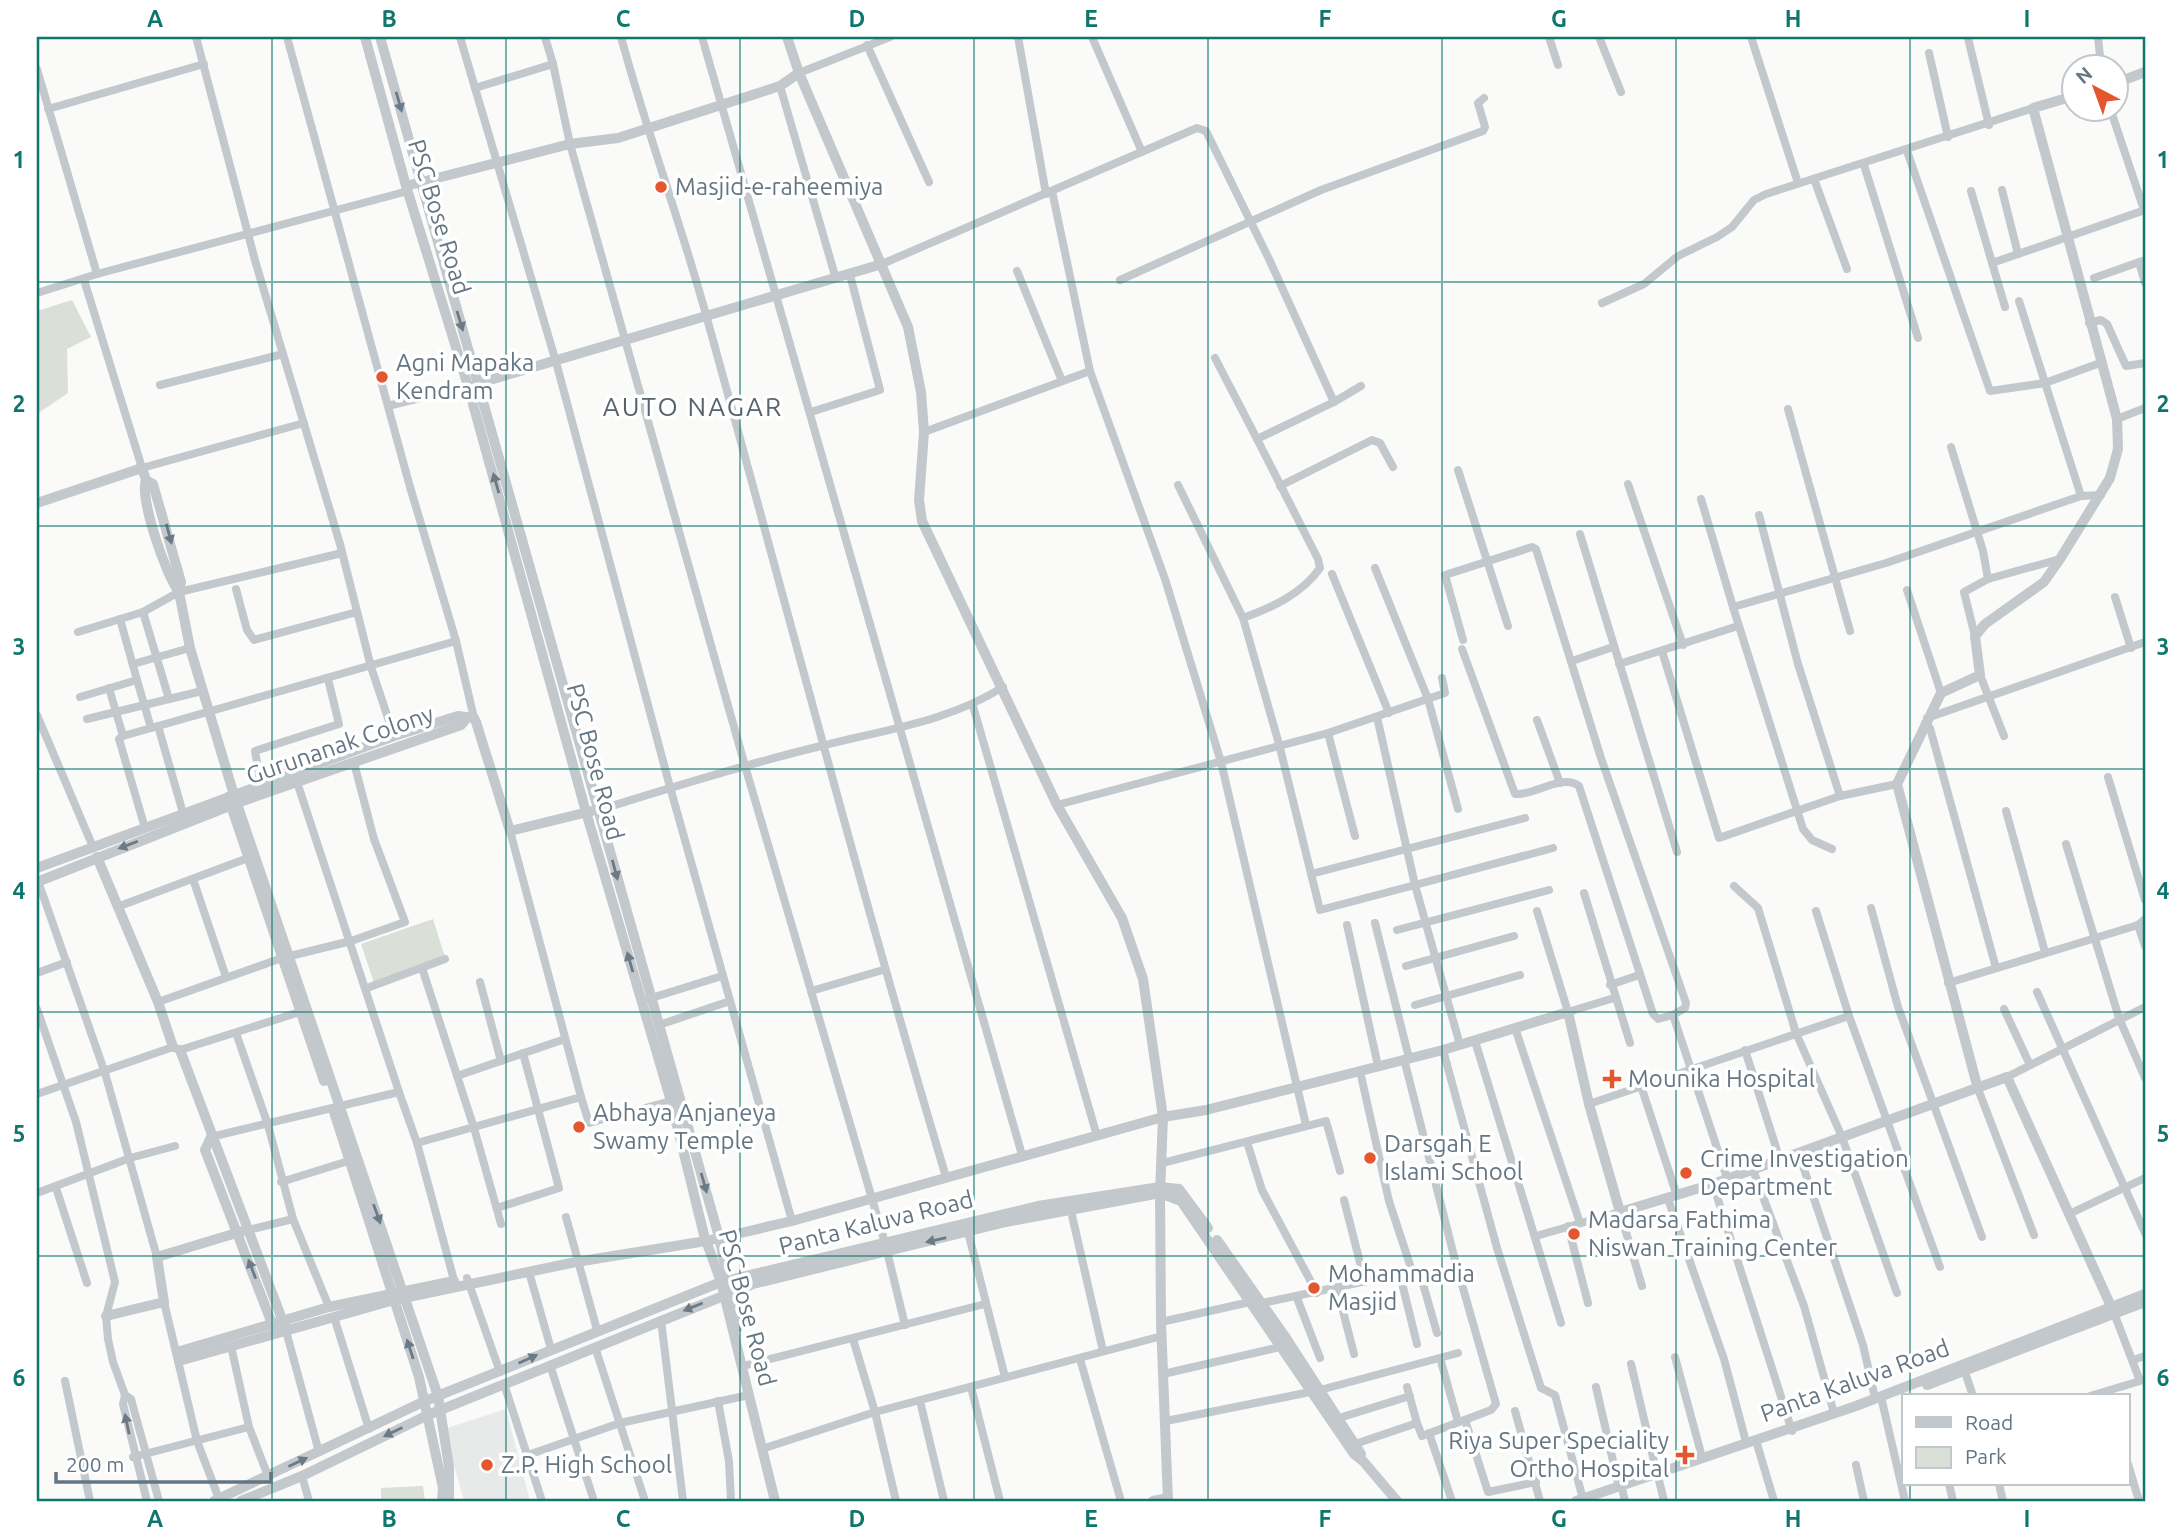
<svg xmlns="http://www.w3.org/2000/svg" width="2182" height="1538" viewBox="0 0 2182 1538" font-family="Ubuntu,sans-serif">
  <rect width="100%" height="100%" fill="#fafaf8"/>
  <path fill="#e8e9e9" d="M506,1409L530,1501H464L444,1429Z"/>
  <g fill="#dadfd7">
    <path d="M72,300L91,337L67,349L68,393L37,414V311Z"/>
    <path d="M433,919L445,957L374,983L361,944Z"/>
    <path d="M423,1486L425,1501H381V1488Z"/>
  </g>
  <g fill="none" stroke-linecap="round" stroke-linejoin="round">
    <g stroke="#c3c8cc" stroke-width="8">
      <path d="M196,37L256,264L340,544L371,667L394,736"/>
      <path d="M287,37L410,487L456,641L474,718"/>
      <path d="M460,37L475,88L553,64L545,37"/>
      <path d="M621,37C647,133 682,226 708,322C787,607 861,893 946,1177"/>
      <path d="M702,37L1022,1155"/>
      <path d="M1018,37L1046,194"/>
      <path d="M1092,37L1142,152"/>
      <path d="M1549,37L1558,65"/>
      <path d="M1599,37L1621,92"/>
      <path d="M1751,37L1798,183"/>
      <path d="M2098,37L2101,66"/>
      <path d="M1968,38L1989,125"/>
      <path d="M867,45L929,182"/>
      <path d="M1929,53L1948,137"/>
      <path d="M553,64L570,144L745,766L885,1243L905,1325"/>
      <path d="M37,69L97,274"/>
      <path d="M799,73L890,37"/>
      <path d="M780,86L836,279"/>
      <path d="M475,88L556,362L670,787L792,1221"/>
      <path d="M2110,108L2144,210"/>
      <path d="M48,109L204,64"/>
      <path d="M1907,151L1990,391L2045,383L2100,363"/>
      <path d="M1864,165L1918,338"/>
      <path d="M1814,179L1847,269"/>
      <path d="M2002,190L2018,254"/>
      <path d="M1052,191L1090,371L1165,579L1221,762L1306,1125"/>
      <path d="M1971,191L2005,307"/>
      <path d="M2139,262L2145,283"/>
      <path d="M1992,263L2145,210"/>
      <path d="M882,264L1197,128L1206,131L1269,259L1334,402L1257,439L1318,559L1320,568C1302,594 1271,608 1243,618"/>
      <path d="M1017,271L1062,381"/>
      <path d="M2094,278L2145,260"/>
      <path d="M84,280L142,468L304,423"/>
      <path d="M1120,280L1321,190L1483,131L1485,127L1478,103L1484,98"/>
      <path d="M37,293L97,274L408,191"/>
      <path d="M2019,301L2081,496"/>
      <path d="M1602,303L1644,284L1678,256L1717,237L1732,227L1754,200L1766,194L2033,108"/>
      <path d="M2089,323L2101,320L2107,324L2126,366L2145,363"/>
      <path d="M1215,358L1257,439"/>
      <path d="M160,385L283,354"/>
      <path d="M1334,402L1361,386"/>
      <path d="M388,406L468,386"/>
      <path d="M1788,409L1850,631"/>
      <path d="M811,412L880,390L850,275"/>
      <path d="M2117,419L2145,408"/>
      <path d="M924,432L1090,371"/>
      <path d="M1951,447L1983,551L1988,579L1964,592L1975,636"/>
      <path d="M1458,470L1508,626"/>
      <path d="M1628,484L1683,645"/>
      <path d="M1178,485L1243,618L1279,744L1320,910L1415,885L1377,717"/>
      <path d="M1280,486L1372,440L1380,443L1393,467"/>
      <path d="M1701,499L1733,607"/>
      <path d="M1759,515L1798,664L1840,796"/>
      <path d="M1580,534L1677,852"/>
      <path d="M1375,568L1428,699L1458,809"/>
      <path d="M1332,574L1389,713"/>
      <path d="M1988,579L2060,559"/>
      <path d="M236,589L247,630L254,640L357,612"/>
      <path d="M1907,590L1941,693"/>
      <path d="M2115,597L2131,648"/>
      <path d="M143,612L169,699"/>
      <path d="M78,632L143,612L179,592L342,553"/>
      <path d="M1463,640L1445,575L1532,547L1536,549L1601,758L1686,1003L1685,1008L1673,1015L1727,1178"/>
      <path d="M1462,649L1515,794C1534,796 1562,773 1579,786L1653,1014L1658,1019L1673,1015"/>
      <path d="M1662,651L1719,838L1840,796L1897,784"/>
      <path d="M1572,661L1613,647"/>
      <path d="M133,664L190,648"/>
      <path d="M1619,664L1738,626"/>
      <path d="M1980,675L2004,736"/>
      <path d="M137,680L151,728"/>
      <path d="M109,688L123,736L119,739L145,828"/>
      <path d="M80,697L137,680L120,619"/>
      <path d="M973,706L1097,1136"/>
      <path d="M37,715L93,847"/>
      <path d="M1927,718L2145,642"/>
      <path d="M87,719L202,691"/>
      <path d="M1537,720L1560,783"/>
      <path d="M1925,723L1930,728L1996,968"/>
      <path d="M158,726L183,813"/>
      <path d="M1328,733L1355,836"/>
      <path d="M123,736L456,641"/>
      <path d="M2108,777L2145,900"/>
      <path d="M261,785L255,751L339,724L328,679"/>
      <path d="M1057,805L1328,733L1445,693L1442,678"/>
      <path d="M599,810C672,787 746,764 821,746C883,730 948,722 1003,687"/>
      <path d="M2006,811L2045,952"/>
      <path d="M2066,844L2119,1018L2145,1078"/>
      <path d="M1832,849L1812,840L1803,829L1733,607L1886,563L2081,496L2101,495"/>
      <path d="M1311,874L1525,818"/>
      <path d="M193,879L226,977"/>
      <path d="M38,881L105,1073L157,1257"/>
      <path d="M1734,886L1758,908L1796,1033L1842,1137L1897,1293"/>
      <path d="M1584,893L1630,1043"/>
      <path d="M117,907L248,858"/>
      <path d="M1871,908L1898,1007L1982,1237"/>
      <path d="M1537,911L1568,1012L1614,998"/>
      <path d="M1816,911L1849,1016L1940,1267"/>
      <path d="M1375,923L1409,1058"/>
      <path d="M1347,925L1378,1066"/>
      <path d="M2138,925L2145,946"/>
      <path d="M1397,930L1549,890"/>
      <path d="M1406,966L1514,936"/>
      <path d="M422,968L474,1128L501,1224"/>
      <path d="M37,973L67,962"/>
      <path d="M480,982L501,1061"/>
      <path d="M1948,983L2138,925L2145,919"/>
      <path d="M1610,985L1639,975"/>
      <path d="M367,988L445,959"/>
      <path d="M811,991L883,970"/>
      <path d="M2037,992L2145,1233"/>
      <path d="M648,999L722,976"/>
      <path d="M158,1002L282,958L351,941L405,922L374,839L354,763"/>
      <path d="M1415,1005L1520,975"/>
      <path d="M37,1009L76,1122L115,1282L106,1316L108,1339L113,1362L125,1395L131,1399L159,1501"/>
      <path d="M2004,1009L2030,1065"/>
      <path d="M659,1025L730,1001"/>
      <path d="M1515,1028L1580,1223"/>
      <path d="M236,1033L268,1125L293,1219L329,1307"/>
      <path d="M1475,1041L1561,1323"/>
      <path d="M1460,1045L1415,885L1553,848"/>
      <path d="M1443,1050L1497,1248L1541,1388L1555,1395L1583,1499"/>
      <path d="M1745,1050L1780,1160"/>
      <path d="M1360,1071L1389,1201L1412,1271"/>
      <path d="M457,1076L565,1039"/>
      <path d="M2007,1077L2145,1007"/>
      <path d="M1641,1086L1677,1196"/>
      <path d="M1978,1089L2034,1235"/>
      <path d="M399,1092L417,1143"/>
      <path d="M37,1094L173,1047L180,1050L306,1010"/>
      <path d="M581,1097L589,1123L671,1101"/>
      <path d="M1589,1104L1849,1016"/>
      <path d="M211,1137L399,1092L297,782"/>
      <path d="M1247,1142L1262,1190L1317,1293"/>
      <path d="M1799,1154L1863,1345L1875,1398"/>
      <path d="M1162,1163L1326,1121L1340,1171"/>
      <path d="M1753,1170L1804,1306L1834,1413"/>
      <path d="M281,1182L355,1159"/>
      <path d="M1713,1184L1792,1431"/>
      <path d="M56,1188L87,1283"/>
      <path d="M37,1193L130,1158L175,1146"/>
      <path d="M1668,1199L1724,1359L1746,1442"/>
      <path d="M1344,1200L1365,1282"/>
      <path d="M497,1208L559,1188L523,1053"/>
      <path d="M1071,1211L1103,1351"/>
      <path d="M2069,1214L2145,1178"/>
      <path d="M566,1217L597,1330"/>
      <path d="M1568,1226L1588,1303"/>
      <path d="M248,1230L293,1219"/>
      <path d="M968,1232L1005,1377"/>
      <path d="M1536,1236L1620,1212L1642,1286"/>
      <path d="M529,1272L551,1349"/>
      <path d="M1400,1275L1417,1344"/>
      <path d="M467,1278L500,1372"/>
      <path d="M455,1284L417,1143L581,1097L510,831"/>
      <path d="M1337,1288L1354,1354"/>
      <path d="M1297,1298L1320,1358"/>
      <path d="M164,1302L197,1441L219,1499"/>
      <path d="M1262,1303L1419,1270L1437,1333"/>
      <path d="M334,1317L369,1429"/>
      <path d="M661,1320L683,1501"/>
      <path d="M1161,1322L1250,1302"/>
      <path d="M286,1331L319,1452"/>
      <path d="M853,1339L875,1412L896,1501"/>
      <path d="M231,1346L249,1427L268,1476"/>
      <path d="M595,1347L645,1501"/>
      <path d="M1675,1357L1702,1457"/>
      <path d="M1440,1358L1458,1422"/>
      <path d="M1080,1359L1121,1501"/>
      <path d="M2133,1360L2145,1356"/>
      <path d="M1631,1364L1657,1474"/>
      <path d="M550,1365L594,1501"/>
      <path d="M747,1365L985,1304"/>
      <path d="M1965,1372L1973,1396"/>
      <path d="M1163,1374L1280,1347"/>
      <path d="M65,1381L90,1501"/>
      <path d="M504,1384L542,1501"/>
      <path d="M971,1387L1000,1501"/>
      <path d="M1407,1387L1417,1423"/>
      <path d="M1596,1387L1619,1487"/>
      <path d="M125,1395L123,1404L147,1501"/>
      <path d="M2090,1396L2140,1381L2114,1313"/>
      <path d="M718,1401L729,1461L731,1501"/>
      <path d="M920,1401L944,1501"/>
      <path d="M1882,1401L1905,1501"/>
      <path d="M1515,1411L1540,1501"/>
      <path d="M1339,1418L1410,1396"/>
      <path d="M1465,1420L1488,1492L1536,1482"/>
      <path d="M1166,1421L1320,1390L1458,1353"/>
      <path d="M1429,1433L1452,1501"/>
      <path d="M1355,1444L1417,1423L1422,1436L1491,1410L1496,1404L1455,1260L1404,1059"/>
      <path d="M1757,1444L1774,1501"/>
      <path d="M768,1447L875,1412L1162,1336"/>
      <path d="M528,1455L620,1423L749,1395"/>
      <path d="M133,1457L249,1427"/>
      <path d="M2128,1464L2139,1501"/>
      <path d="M1856,1465L1864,1501"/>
      <path d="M302,1476L309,1501"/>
      <path d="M1658,1476L1664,1501"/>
      <path d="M1949,1484L1953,1501"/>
      <path d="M1999,1484L2003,1501"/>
      <path d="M1622,1489L1625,1501"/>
    </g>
    <g stroke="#c3c8cc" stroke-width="10">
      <path d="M365,37L406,186L468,386L586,812L671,1101L704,1235L721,1282L775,1501"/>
      <path d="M380,37L719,1237L738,1327"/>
      <path d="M787,37L799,73L908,327L921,392L924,432L919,500L922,521L1057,805L1122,918L1143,979L1163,1117L1160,1193L1161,1322L1168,1501"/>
      <path d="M2116,83L2145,72"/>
      <path d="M406,186L570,144L618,138L780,86L799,73"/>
      <path d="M476,384L882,264"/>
      <path d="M146,480C139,497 166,576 179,592"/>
      <path d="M37,503L142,468L146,480L153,484L181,582L179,592L190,648L234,795L438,1396L449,1467V1501"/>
      <path d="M228,797L324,1081"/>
      <path d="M97,857L158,1002L173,1047"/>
      <path d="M37,868L394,736L458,716L474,718L476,722L510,831L592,811"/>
      <path d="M37,882L237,803L461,725L466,719"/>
      <path d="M180,1050L285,1327"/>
      <path d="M1978,1089L1897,784L1941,693L1980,675L1975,636L1985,624L2044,582L2060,559L2110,478L2118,449L2117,419L2033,108L2074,96"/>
      <path d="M334,1112L419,1377L443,1488L442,1501"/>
      <path d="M211,1137L205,1150L274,1329"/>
      <path d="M1217,1240L1286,1338L1361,1454"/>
      <path d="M106,1316L164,1302L157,1257L243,1231"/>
      <path d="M177,1352L329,1307L454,1281"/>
      <path d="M179,1361L394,1300L576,1262L706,1241L792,1221L1163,1117L1206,1110L1443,1050L1568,1012L1589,1104L1620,1212L1713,1184L2007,1077L2114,1313"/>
      <path d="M1927,1385L2145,1302"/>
      <path d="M214,1501L425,1401L721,1282L1038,1206L1160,1187L1179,1189L1208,1228"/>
      <path d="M241,1501L302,1476L428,1415L753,1284L1006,1222L1160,1193L1181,1201L1354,1454L1363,1461L1397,1501"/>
      <path d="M1153,1501L1168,1498"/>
      <path d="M1576,1501L1856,1406L2145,1294"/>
    </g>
  </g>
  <defs><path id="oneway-solid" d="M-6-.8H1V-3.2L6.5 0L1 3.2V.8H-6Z" transform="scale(1.75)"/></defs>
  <g fill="#6a7a87">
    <use href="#oneway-solid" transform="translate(399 102) rotate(74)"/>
    <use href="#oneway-solid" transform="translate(460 321) rotate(73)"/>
    <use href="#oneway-solid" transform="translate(496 483) rotate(-106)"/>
    <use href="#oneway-solid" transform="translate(169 534) rotate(75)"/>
    <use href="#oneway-solid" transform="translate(128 845) rotate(159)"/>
    <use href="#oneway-solid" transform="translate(615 870) rotate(75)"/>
    <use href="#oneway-solid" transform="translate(630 962) rotate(-106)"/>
    <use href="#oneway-solid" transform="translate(704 1183) rotate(74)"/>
    <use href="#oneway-solid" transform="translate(377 1214) rotate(70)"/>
    <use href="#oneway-solid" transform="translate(936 1240) rotate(167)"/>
    <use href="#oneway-solid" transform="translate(252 1269) rotate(-111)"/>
    <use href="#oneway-solid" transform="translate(693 1307) rotate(158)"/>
    <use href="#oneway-solid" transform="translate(410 1349) rotate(-108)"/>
    <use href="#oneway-solid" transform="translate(528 1359) rotate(-24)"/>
    <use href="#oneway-solid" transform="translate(127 1424) rotate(-102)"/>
    <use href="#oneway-solid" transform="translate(393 1432) rotate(154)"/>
    <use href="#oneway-solid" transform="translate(298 1462) rotate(-25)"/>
  </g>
  <path fill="none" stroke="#0f766e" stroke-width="2" stroke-opacity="0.55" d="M272,37V1501M506,37V1501M740,37V1501M974,37V1501M1208,37V1501M1442,37V1501M1676,37V1501M1910,37V1396M37,282H2145M37,526H2145M37,769H2145M37,1012H2145M37,1256H2145M1910,1484V1501"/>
  <g fill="#e4572e" stroke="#fff" stroke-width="2.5">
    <circle cx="661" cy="187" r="7"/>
    <circle cx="382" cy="377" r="7"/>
    <path d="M1608.5 1068.5h7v7h7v7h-7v7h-7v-7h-7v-7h7z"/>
    <circle cx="579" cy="1127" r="7"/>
    <circle cx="1370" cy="1158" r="7"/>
    <circle cx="1686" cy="1173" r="7"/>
    <circle cx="1574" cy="1234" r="7"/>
    <circle cx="1314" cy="1288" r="7"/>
    <path d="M1681.5 1444.5h7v7h7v7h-7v7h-7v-7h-7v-7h7z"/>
    <circle cx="487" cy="1465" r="7"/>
  </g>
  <g text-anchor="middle" stroke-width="7" stroke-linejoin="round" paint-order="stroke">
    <g font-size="24" fill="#657683" stroke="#fff" text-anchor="start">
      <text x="675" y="195">Masjid-e-raheemiya</text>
      <text x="396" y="371">Agni Mapaka<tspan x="396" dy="28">Kendram</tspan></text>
      <text x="1628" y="1087">Mounika Hospital</text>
      <text x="593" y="1121">Abhaya Anjaneya<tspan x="593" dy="28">Swamy Temple</tspan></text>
      <text x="1384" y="1152">Darsgah E<tspan x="1384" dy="28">Islami School</tspan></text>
      <text x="1700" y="1167">Crime Investigation<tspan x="1700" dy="28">Department</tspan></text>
      <text x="1588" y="1228">Madarsa Fathima<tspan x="1588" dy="28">Niswan Training Center</tspan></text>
      <text x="1328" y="1282">Mohammadia<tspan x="1328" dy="28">Masjid</tspan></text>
      <text x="1669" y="1449" text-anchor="end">Riya Super Speciality<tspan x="1669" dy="28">Ortho Hospital</tspan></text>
      <text x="501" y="1473">Z.P. High School</text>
    </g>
    <g font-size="24" fill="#657683" stroke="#fff">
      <text transform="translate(439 217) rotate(73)" y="8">PSC Bose Road</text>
      <text transform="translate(340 745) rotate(-19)" y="8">Gurunanak Colony</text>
      <text transform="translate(595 762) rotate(75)" y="8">PSC Bose Road</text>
      <text transform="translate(876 1223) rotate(-14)" y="8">Panta Kaluva Road</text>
      <text transform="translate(747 1308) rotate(75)" y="8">PSC Bose Road</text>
      <text transform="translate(1855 1381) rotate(-20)" y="8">Panta Kaluva Road</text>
    </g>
    <g font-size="26" letter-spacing="2" fill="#57646e" stroke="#fff">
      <text x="693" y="416">AUTO NAGAR</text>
    </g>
  </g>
  <rect width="2182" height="1538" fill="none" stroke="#ffffff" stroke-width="77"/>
  <rect x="1902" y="1394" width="228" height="91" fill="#ffffff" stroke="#c1c8cd" stroke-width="2"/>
  <rect x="1916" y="1417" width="35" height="10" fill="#c3c8cc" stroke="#c1c8cd" stroke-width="2"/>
  <text x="1965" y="1430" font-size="21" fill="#657683">Road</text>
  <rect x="1916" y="1447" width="35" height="21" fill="#dadfd7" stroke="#c1c8cd" stroke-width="2"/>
  <text x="1965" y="1464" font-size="21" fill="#657683">Park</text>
  <g transform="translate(2095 88) rotate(319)"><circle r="33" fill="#ffffff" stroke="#c1c8cd" stroke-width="2"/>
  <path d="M0-5L12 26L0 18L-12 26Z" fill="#e4572e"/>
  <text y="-10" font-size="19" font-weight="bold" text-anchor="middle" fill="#657683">N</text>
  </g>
  <path d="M56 1472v10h215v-10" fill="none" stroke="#657683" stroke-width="3.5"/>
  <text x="66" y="1472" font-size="21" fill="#657683" stroke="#ffffff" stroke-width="5" paint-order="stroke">200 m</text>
  <rect x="38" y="38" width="2106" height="1462" fill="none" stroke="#0f766e" stroke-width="2.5"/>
  <g font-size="23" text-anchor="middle" font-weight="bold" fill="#0f766e">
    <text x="155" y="27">A</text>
    <text x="389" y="27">B</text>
    <text x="623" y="27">C</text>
    <text x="857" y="27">D</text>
    <text x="1091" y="27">E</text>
    <text x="1325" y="27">F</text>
    <text x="1559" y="27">G</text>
    <text x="1793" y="27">H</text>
    <text x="2027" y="27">I</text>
    <text x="19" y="168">1</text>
    <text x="2163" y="168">1</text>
    <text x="19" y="412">2</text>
    <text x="2163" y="412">2</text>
    <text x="19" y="655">3</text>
    <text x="2163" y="655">3</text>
    <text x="19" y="899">4</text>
    <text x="2163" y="899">4</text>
    <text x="19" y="1142">5</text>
    <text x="2163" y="1142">5</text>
    <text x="19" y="1386">6</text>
    <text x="2163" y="1386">6</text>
    <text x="155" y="1527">A</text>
    <text x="389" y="1527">B</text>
    <text x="623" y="1527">C</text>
    <text x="857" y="1527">D</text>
    <text x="1091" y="1527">E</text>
    <text x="1325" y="1527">F</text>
    <text x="1559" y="1527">G</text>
    <text x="1793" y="1527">H</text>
    <text x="2027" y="1527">I</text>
  </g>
</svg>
